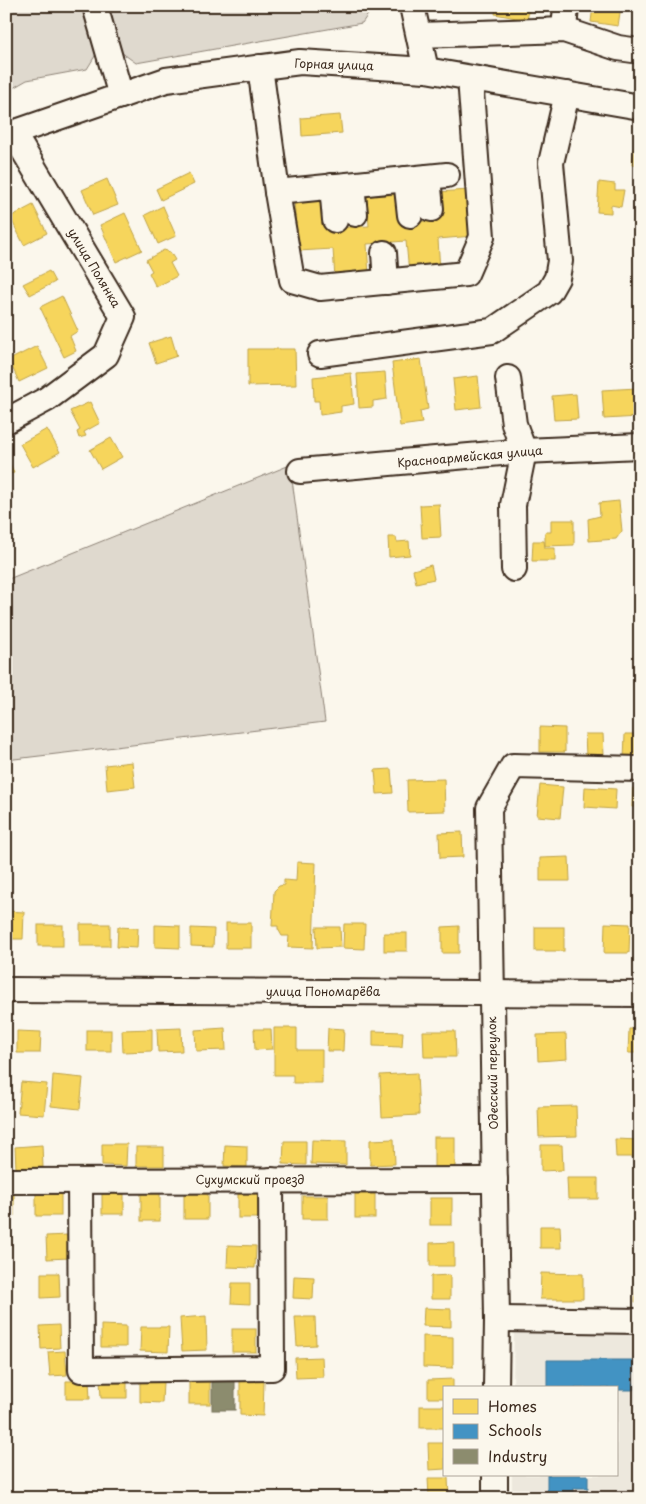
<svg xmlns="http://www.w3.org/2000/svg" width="646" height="1504" viewBox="0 0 646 1504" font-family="'Playpen Sans',sans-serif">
  <rect width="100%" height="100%" fill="#fbf7ec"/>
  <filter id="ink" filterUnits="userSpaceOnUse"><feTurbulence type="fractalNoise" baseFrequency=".02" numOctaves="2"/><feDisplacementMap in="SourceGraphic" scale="10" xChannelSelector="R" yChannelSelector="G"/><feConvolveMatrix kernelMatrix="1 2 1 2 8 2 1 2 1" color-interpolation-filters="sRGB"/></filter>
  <g filter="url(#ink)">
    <path fill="#ede8dd" d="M514,1328L640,1331V1498H512V1475H617V1388H513Z"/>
    <g fill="#dfd9ce" stroke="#8d8276">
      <path d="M6,6H84L98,51L87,69L27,80L6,92Z"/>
      <path d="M106,6H374L362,23L136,63L118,50Z"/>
      <path d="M290,465L325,722L6,760V580Z"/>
    </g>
    <g fill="#f6d55c" stroke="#bea249">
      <path d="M496,6H530L527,20L495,14Z"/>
      <path d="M593,6H621L618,26L591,22Z"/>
      <path d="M340,115L342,133L302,136L301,118Z"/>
      <path d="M634,148H640V166L632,165Z"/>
      <path d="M189,173L194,184L161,200L156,189Z"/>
      <path d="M107,179L118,205L93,215L82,190Z"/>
      <path d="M599,182L615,184V190H624L621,207L611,205V213L597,212Z"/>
      <path d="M470,190L473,236L438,239L440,271L409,273L406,241L367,244L369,275L335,278L333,249L298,251L294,201L330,199L332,228L369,226L367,196L404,194L402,223L439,220L437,192Z"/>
      <path d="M640,198V231L636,230Z"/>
      <path d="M33,205L47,233L24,245L10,217Z"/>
      <path d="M163,206L176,236L158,244L145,215Z"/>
      <path d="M125,213L142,250L116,262L100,225Z"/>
      <path d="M164,250L170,252L175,260L170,263L177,276L156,287L149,273L152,271L146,260Z"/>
      <path d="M49,271L55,282L30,295L23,284Z"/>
      <path d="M62,296L78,331L70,336L76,351L64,357L40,307Z"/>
      <path d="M171,336L177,356L156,363L149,343Z"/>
      <path d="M37,346L48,368L19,382L9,360Z"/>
      <path d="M248,349H295L296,385L248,386Z"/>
      <path d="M421,359L428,409L420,411L422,423L400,426L392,363Z"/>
      <path d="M385,372L387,399L373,401V407L359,408L357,374Z"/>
      <path d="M351,373L354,404L341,406V412L320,415L319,401H314L313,377Z"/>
      <path d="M478,376L481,407L456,410L453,379Z"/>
      <path d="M637,388L639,417L604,419L602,390Z"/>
      <path d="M576,394L578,419L554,420L552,396Z"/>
      <path d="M90,402L100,423L84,432L86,436L79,438L77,432L80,430L70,411Z"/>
      <path d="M47,429L60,452L33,467L20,444Z"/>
      <path d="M111,438L122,457L101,469L90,450Z"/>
      <path d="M6,454L14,473L6,475Z"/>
      <path d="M619,501L622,531L616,539L589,541L588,519L600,516L599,503Z"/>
      <path d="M439,504L441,537L422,538L420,505Z"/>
      <path d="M551,520H574V545L545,546V532H551Z"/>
      <path d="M388,537H396L397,542L409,541L410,555L389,557Z"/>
      <path d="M533,541H544L545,548H555V561H532Z"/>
      <path d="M431,565L434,579L416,583L413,570Z"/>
      <path d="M540,727L565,728V752H540Z"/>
      <path d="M585,734H603L604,755L586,756Z"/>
      <path d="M625,734H640V759H624Z"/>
      <path d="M132,762L135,787L107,790L105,765Z"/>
      <path d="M391,769L393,793L377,794L375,770Z"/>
      <path d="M444,779L445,811L408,812L407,780Z"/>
      <path d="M540,785L563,787L560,818L537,816Z"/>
      <path d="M585,787L616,789L615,809L584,807Z"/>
      <path d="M633,788L640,789V807H632Z"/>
      <path d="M462,832L463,857L440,858L439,833Z"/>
      <path d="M569,857L570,881H540V858Z"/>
      <path d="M297,862L316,863L313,948L288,947L289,936H282L278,929V926H272L274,891L279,886L284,885V880L296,881Z"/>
      <path d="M6,911L24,912L23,939H6Z"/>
      <rect x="226" y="923" width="25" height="25"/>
      <path d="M605,923L630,924L629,953H604Z"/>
      <rect x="80" y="924" width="30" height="22"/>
      <path d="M344,924H365L364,949L343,948Z"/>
      <rect x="38" y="925" width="25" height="21"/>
      <path d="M155,925L180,926V948L155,947Z"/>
      <path d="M459,926V953H442V927Z"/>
      <path d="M118,927L138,928L137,948L117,947Z"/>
      <path d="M316,927H340L341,947L317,948Z"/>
      <rect x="535" y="927" width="29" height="24"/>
      <path d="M191,928L214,929L213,947L191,946Z"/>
      <rect x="384" y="933" width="23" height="18"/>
      <path d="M181,1028L182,1051L158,1052L157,1029Z"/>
      <path d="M225,1028L226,1050L196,1051L195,1030Z"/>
      <path d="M274,1028H297V1050H322V1083H293V1075H274Z"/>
      <path d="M328,1028L344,1029L343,1051H327Z"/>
      <path d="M152,1029V1051L123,1052L122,1030Z"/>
      <path d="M254,1029H271L272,1049L255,1050Z"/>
      <path d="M629,1029H640V1053H628Z"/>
      <rect x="87" y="1030" width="24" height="21"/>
      <path d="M17,1031L41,1032L40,1053H17Z"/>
      <path d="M373,1031L403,1032L402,1047L373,1046Z"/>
      <path d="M423,1031H455L456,1057H424Z"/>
      <path d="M566,1034L567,1059L538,1061L537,1035Z"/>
      <path d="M417,1073L419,1115L382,1117L380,1075Z"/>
      <path d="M53,1075L83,1078L80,1109L51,1106Z"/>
      <path d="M21,1082L47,1084L44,1115L18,1113Z"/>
      <path d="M576,1106L577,1136L539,1137L538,1107Z"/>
      <rect x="434" y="1137" width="21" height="32"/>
      <path d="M394,1139L395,1164L370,1165V1140Z"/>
      <path d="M615,1139L640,1140V1157H616Z"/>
      <path d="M312,1140L346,1141V1165L311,1164Z"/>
      <path d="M284,1141H306V1165L283,1164Z"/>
      <path d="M102,1144H127L126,1166L102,1165Z"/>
      <path d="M42,1145L43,1167L16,1168L15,1147Z"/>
      <path d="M225,1145L247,1146V1167L224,1166Z"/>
      <path d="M541,1145H562L563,1170L541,1171Z"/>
      <rect x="136" y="1147" width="28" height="19"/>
      <path d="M567,1178H598V1199H568Z"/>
      <rect x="141" y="1193" width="19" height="28"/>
      <rect x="36" y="1194" width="25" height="22"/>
      <rect x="102" y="1194" width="22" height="20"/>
      <rect x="184" y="1194" width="24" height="25"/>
      <rect x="238" y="1194" width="25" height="24"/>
      <rect x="355" y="1194" width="20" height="24"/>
      <rect x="6" y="1195" width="8" height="21"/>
      <rect x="302" y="1196" width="26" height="23"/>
      <rect x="430" y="1198" width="22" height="27"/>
      <path d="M540,1226H560L561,1248H540Z"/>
      <path d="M67,1235L69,1258L47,1259L46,1236Z"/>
      <path d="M454,1242V1266H430V1243Z"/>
      <path d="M228,1245L256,1246L255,1268L227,1267Z"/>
      <path d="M41,1273H59L60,1297L41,1298Z"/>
      <path d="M541,1273L583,1274V1299H540Z"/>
      <path d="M450,1275V1299H431V1276Z"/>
      <path d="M294,1276L314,1277L313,1299L293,1298Z"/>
      <path d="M636,1279H640V1302H635Z"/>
      <path d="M232,1283H250V1304L231,1303Z"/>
      <path d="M424,1308L451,1309V1327L423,1326Z"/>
      <path d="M206,1316L207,1350L182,1351L180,1318Z"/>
      <path d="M295,1317H315L316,1345L297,1346Z"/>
      <path d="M59,1325L60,1348L41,1349L40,1326Z"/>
      <path d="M101,1325L126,1326V1347H101Z"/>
      <path d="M141,1327H169L168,1352L140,1351Z"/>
      <rect x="232" y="1329" width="24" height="23"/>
      <path d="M423,1336L453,1337V1368L423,1367Z"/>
      <path d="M65,1351L67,1375L50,1376L48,1352Z"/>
      <path d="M322,1357L323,1377L296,1378L295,1358Z"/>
      <path d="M453,1379V1388H445V1398H428V1380Z"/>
      <path d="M100,1380H127V1398H101Z"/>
      <rect x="189" y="1380" width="21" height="24"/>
      <path d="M66,1381H89L90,1399H66Z"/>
      <path d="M140,1381L163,1382L162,1403L140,1402Z"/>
      <path d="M240,1381H264L263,1416L240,1415Z"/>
      <rect x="420" y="1406" width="25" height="22"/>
      <path d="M428,1443H445V1469L429,1470Z"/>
      <path d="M428,1478H448L449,1498H429Z"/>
    </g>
    <g fill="#4393c3" stroke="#417492">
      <path d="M547,1360H633V1390H617V1388H547Z"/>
      <path d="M547,1475H588V1488H574V1498H547Z"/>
    </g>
    <rect fill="#8c8c6e" stroke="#746f56" x="212" y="1379" width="23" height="31"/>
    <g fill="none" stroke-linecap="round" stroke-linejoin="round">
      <g stroke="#3b2a1e" stroke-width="28">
        <g id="minor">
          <path d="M95,6L121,96"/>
          <path d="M412,6L426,70"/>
          <path d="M564,30L566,6"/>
          <path d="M419,35L564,30L618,48L640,51"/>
          <path d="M260,67L277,192L447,175"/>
          <path d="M6,137L13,133L166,80L300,62L426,70L640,107"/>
          <path d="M428,177L431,209"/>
          <path d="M406,179L410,215"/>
          <path d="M352,185L355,214"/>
          <path d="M332,186L335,220"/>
          <path d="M277,192L292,280L320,288L466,274L482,237L470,78"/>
          <path d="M384,253L386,282"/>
          <path d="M320,354L492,331L549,292L557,278L560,261L551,163L567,94"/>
          <path d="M508,378L514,424L524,451L513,505L514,569"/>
          <path d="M6,421L47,399L106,355L123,317L13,133"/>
          <path d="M300,471L524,451L640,446"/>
          <path d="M6,990L640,994"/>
          <path d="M6,1181L495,1180"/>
          <path d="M80,1181L81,1370L272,1368L271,1180"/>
          <path d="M497,1319L640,1321"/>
          <path d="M496,1388L497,1319L489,808L513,766L640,769"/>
          <path d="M495,1498V1475"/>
        </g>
      </g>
      <use href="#minor" stroke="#fbf7ec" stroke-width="24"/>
    </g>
  </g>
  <g text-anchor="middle" stroke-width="5" stroke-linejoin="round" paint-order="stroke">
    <g font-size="12" fill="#3b2a1e" stroke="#fbf7ec">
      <text transform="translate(334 65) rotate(2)" y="4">Горная улица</text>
      <text transform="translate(94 268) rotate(59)" y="4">улица Полянка</text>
      <text transform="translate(470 457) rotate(-5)" y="4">Красноармейская улица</text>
      <text x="323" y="996">улица Пономарёва</text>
      <text transform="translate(493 1073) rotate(-91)" y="4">Одесский переулок</text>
      <text x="250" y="1184">Сухумский проезд</text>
    </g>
  </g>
  <rect width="646" height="1504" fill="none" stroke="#fbf7ec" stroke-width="25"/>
  <rect x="12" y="12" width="621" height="1479" fill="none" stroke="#3b2a1e" stroke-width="2" filter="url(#ink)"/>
  <rect x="443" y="1386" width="175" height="90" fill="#fbf7ec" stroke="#aea59a"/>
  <rect x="453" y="1399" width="25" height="15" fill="#f6d55c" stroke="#aea59a"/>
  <text x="488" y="1412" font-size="15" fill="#3b2a1e">Homes</text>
  <rect x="453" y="1424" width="25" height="15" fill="#4393c3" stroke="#aea59a"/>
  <text x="488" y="1436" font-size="15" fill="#3b2a1e">Schools</text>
  <rect x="453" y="1449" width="25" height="15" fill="#8c8c6e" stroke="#aea59a"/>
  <text x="488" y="1462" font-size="15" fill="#3b2a1e">Industry</text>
</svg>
